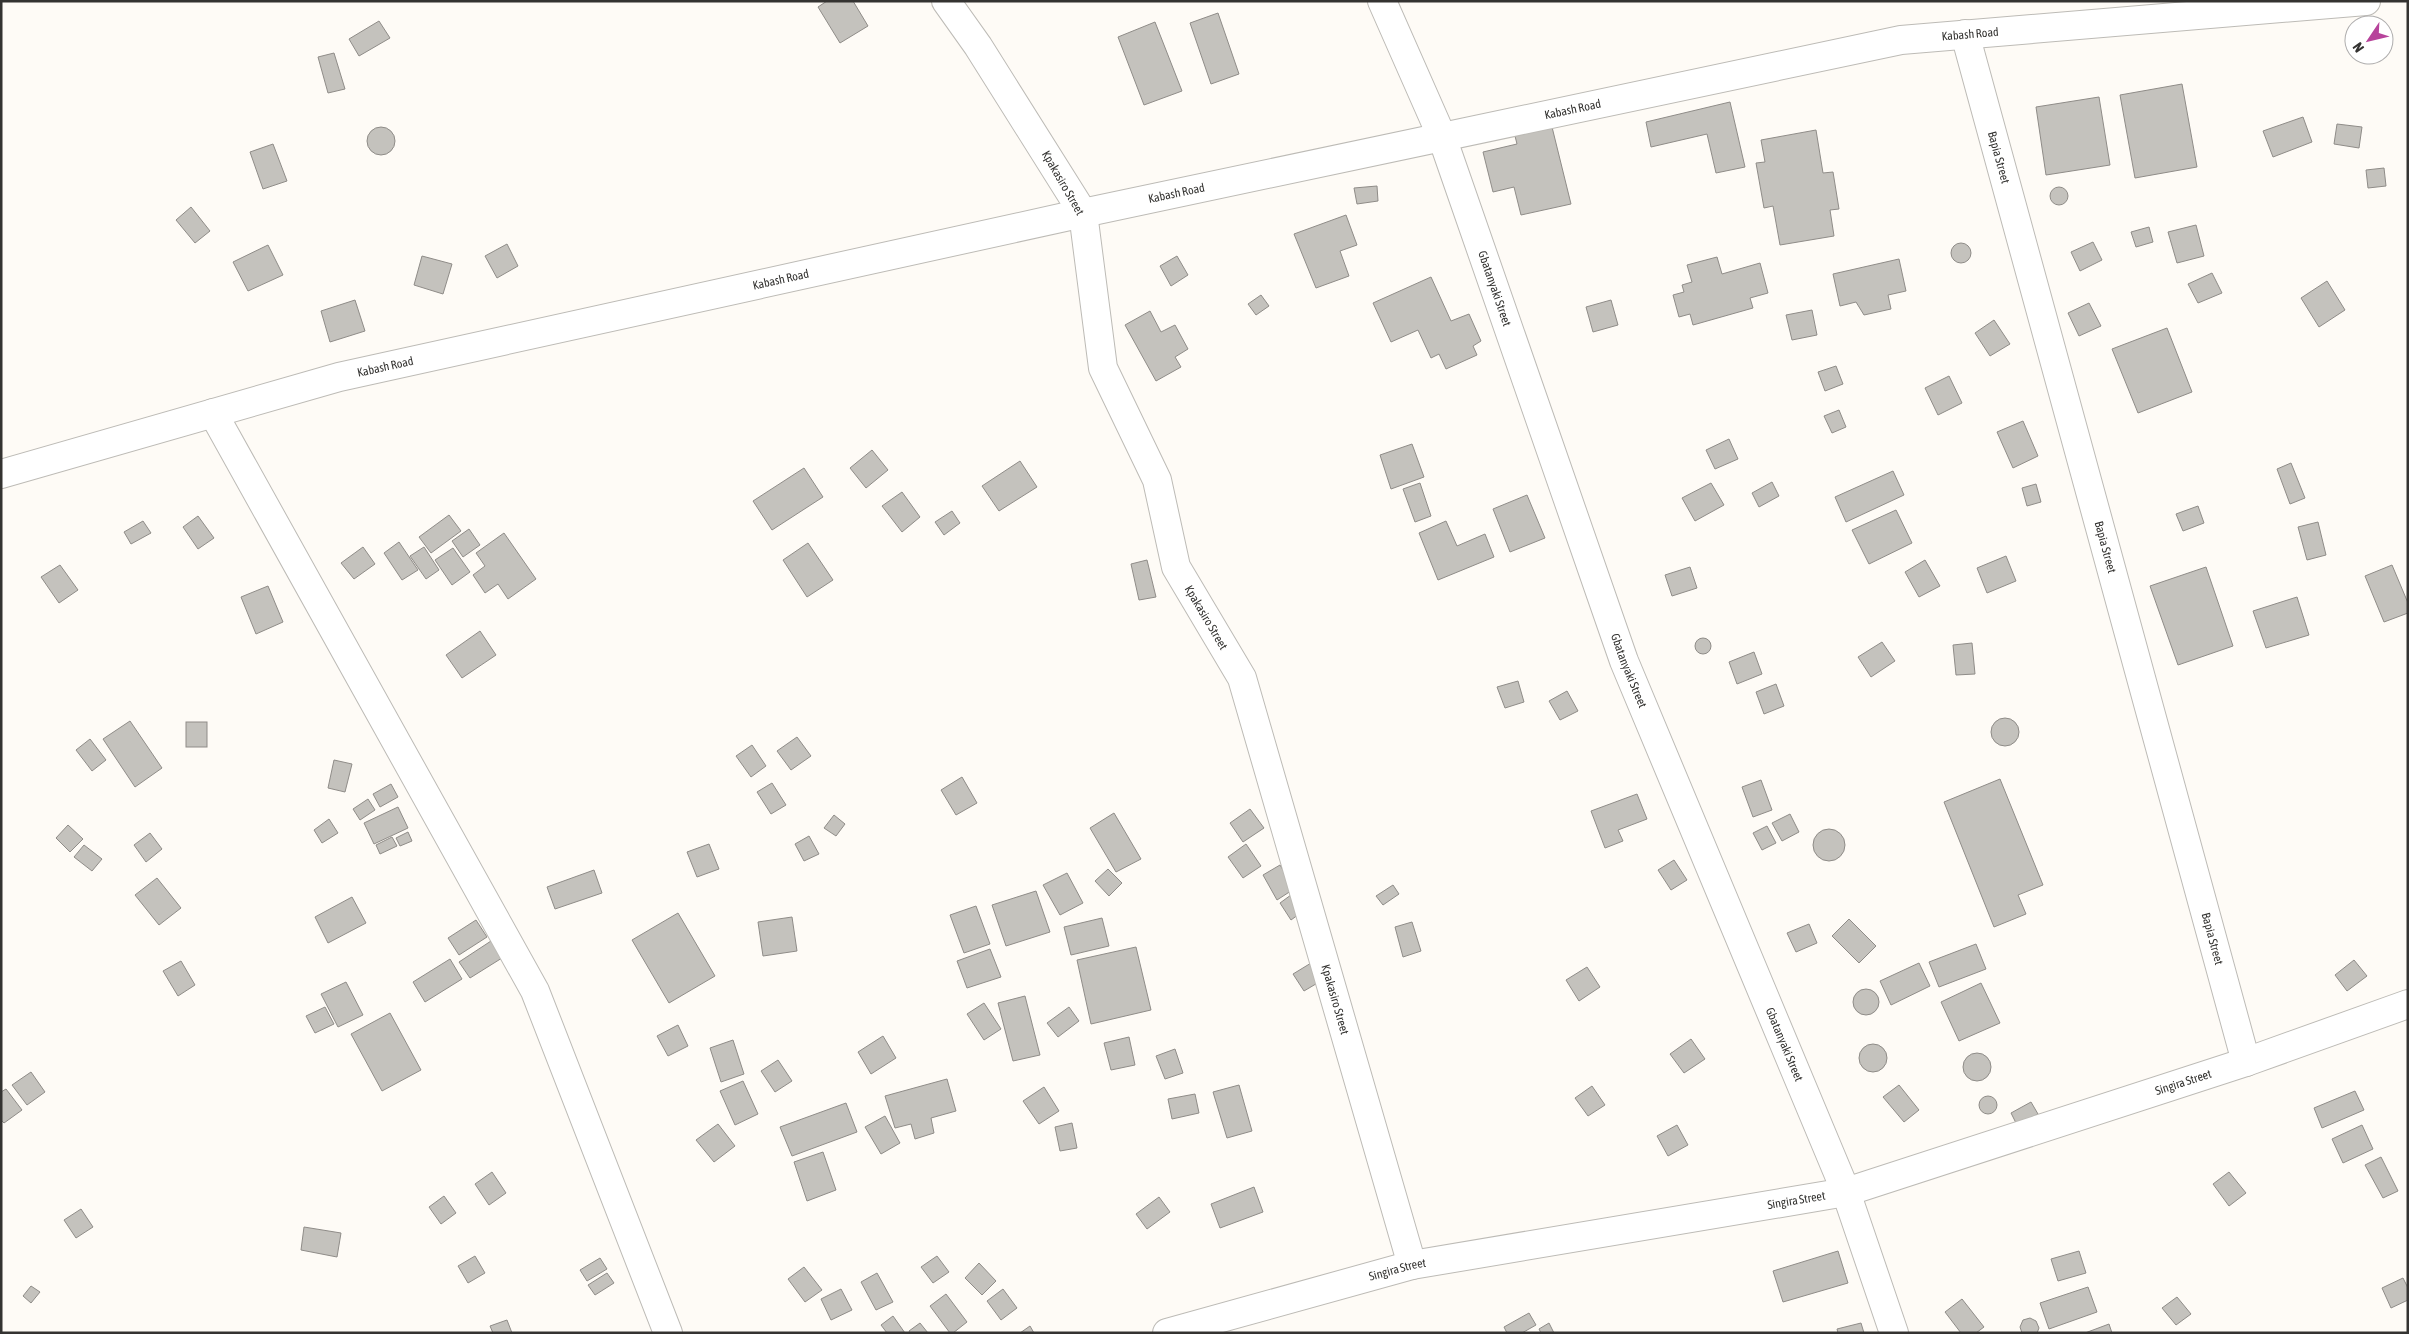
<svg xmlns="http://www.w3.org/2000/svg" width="2409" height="1334" viewBox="0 0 2409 1334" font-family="'Asap Condensed',sans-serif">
  <rect width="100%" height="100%" fill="#fefbf6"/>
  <g fill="#c4c2bd" stroke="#8f8c88">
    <path d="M827,1H853L868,26L840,43L818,7Z"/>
    <path d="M1218,13L1239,74L1211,84L1190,23Z"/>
    <path d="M379,21L390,38L359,56L349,39Z"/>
    <path d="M1155,22L1182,91L1144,105L1118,37Z"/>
    <path d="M334,53L345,89L328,93L318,57Z"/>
    <path d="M2182,84L2197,167L2135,178L2120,95Z"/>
    <path d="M2099,97L2110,165L2046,175L2036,107Z"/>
    <path d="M1730,102L1745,167L1716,173L1707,134L1651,147L1646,122Z"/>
    <path d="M2303,117L2312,142L2273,157L2263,131Z"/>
    <path d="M2337,124L2362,127L2359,148L2334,144Z"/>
    <path d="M1552,127L1571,204L1521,215L1514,187L1493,192L1483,152L1517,144L1515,136Z"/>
    <circle cx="381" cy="141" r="14"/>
    <path d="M1816,130L1823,173L1833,172L1839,209L1830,210L1834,236L1780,245L1773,206L1764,208L1756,163L1765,162L1761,140Z"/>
    <path d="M273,144L287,181L263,189L250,152Z"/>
    <path d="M2384,168L2386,186L2368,188L2366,170Z"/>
    <path d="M1377,186L1378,201L1357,204L1354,188Z"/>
    <circle cx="2059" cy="196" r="9"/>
    <path d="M191,207L210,231L195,243L176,220Z"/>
    <path d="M1346,215L1357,245L1340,251L1349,276L1316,288L1294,234Z"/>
    <path d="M2196,225L2204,256L2177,263L2168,232Z"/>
    <path d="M2149,227L2153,242L2136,247L2131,232Z"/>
    <path d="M2093,242L2102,260L2080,271L2071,252Z"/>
    <circle cx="1961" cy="253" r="10"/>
    <path d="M507,244L518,266L497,278L485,256Z"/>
    <path d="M268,245L283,275L248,291L233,262Z"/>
    <path d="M422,256L452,264L443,294L414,285Z"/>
    <path d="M1177,256L1188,275L1171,286L1160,266Z"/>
    <path d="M1717,257L1722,274L1760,263L1768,293L1750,298L1753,308L1693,325L1690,314L1679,317L1673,295L1684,292L1682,285L1692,282L1687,265Z"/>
    <path d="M1899,259L1906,291L1888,295L1891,309L1864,315L1856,302L1840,306L1833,274Z"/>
    <path d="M2212,273L2222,293L2198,303L2188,284Z"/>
    <path d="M1431,277L1451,321L1469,314L1481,341L1473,346L1477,355L1446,369L1439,354L1431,358L1418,330L1391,342L1373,303Z"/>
    <path d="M2327,281L2345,310L2319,327L2301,298Z"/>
    <path d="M1261,295L1269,306L1256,315L1248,304Z"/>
    <path d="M355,300L365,331L330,342L321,311Z"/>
    <path d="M1611,300L1618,325L1593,332L1586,307Z"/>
    <path d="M2089,303L2101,326L2079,336L2068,313Z"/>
    <path d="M1812,310L1817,335L1792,340L1786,315Z"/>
    <path d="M1150,311L1161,332L1175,325L1188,349L1175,357L1181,367L1156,381L1125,325Z"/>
    <path d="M1994,320L2010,344L1990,356L1975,333Z"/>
    <path d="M2167,328L2192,392L2138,413L2112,349Z"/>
    <path d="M1836,366L1843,384L1825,391L1818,372Z"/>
    <path d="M1949,376L1962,403L1938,415L1925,388Z"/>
    <path d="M1839,410L1846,427L1832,433L1824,416Z"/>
    <path d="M2023,421L2038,456L2013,468L1997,432Z"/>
    <path d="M1729,439L1738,459L1715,469L1706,450Z"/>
    <path d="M1412,444L1424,477L1391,489L1380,455Z"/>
    <path d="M872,450L888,470L866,488L850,468Z"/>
    <path d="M1020,461L1037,487L999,511L982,486Z"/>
    <path d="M2291,463L2305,498L2290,504L2277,469Z"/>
    <path d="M804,468L823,497L772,530L753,501Z"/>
    <path d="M1893,471L1904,495L1846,522L1835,497Z"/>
    <path d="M1772,482L1779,496L1759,507L1752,493Z"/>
    <path d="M1420,483L1431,516L1415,522L1403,489Z"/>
    <path d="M1711,483L1724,505L1695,521L1682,498Z"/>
    <path d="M2036,484L2041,502L2027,506L2022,488Z"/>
    <path d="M902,492L920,517L902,532L882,506Z"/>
    <path d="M1527,495L1545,538L1510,552L1493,509Z"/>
    <path d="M2198,506L2204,523L2183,531L2176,514Z"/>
    <path d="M1896,510L1912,543L1869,564L1852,530Z"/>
    <path d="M952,511L960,523L944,535L935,522Z"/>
    <path d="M449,515L461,531L431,553L419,537Z"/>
    <path d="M198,516L214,538L198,549L183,527Z"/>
    <path d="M143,521L151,533L131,544L124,532Z"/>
    <path d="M1446,521L1457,546L1485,534L1494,557L1438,580L1419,533Z"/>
    <path d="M2318,522L2326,555L2307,560L2298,527Z"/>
    <path d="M469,529L480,545L463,557L452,541Z"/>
    <path d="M504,533L536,579L508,599L498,584L485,593L473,575L485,566L476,553Z"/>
    <path d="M399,542L418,570L402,580L384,553Z"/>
    <path d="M808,543L833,580L807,597L783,560Z"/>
    <path d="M363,547L375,564L354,579L341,563Z"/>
    <path d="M424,547L439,570L426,579L410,556Z"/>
    <path d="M453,548L470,572L452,585L435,560Z"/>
    <path d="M2006,556L2016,581L1987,593L1977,568Z"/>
    <path d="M1147,560L1156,597L1139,600L1131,564Z"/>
    <path d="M1925,560L1940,586L1919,597L1905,572Z"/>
    <path d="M60,565L78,590L59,603L41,577Z"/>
    <path d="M2392,565L2408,603V613L2384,622L2365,576Z"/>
    <path d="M1690,567L1697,588L1672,596L1665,575Z"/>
    <path d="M2206,567L2233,646L2178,665L2150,586Z"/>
    <path d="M268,586L283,622L256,634L241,597Z"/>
    <path d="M2297,597L2309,635L2266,648L2253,611Z"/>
    <path d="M480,631L496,655L462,678L446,655Z"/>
    <circle cx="1703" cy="646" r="8"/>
    <path d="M1882,642L1895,661L1871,677L1858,657Z"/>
    <path d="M1972,643L1975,674L1956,675L1953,645Z"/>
    <path d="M1754,652L1762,674L1737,684L1729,662Z"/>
    <path d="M1518,681L1524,702L1505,708L1497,687Z"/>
    <path d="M1776,684L1784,706L1764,714L1756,692Z"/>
    <path d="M1567,691L1578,711L1560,720L1549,701Z"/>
    <circle cx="2005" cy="732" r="14"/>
    <path d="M130,721L162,768L135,787L103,739Z"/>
    <rect x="186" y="722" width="21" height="25"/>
    <path d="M797,737L811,756L791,770L777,751Z"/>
    <path d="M90,739L106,760L92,771L76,750Z"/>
    <path d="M752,745L766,766L751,777L736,756Z"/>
    <path d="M334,760L352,764L345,792L328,788Z"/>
    <path d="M962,777L977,803L956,815L941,790Z"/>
    <path d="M2000,779L2043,885L2018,895L2026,914L1994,927L1944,802Z"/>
    <path d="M1761,780L1772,810L1753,817L1742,787Z"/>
    <path d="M772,783L786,805L771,814L757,792Z"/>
    <path d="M391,784L398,797L380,807L373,794Z"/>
    <path d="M1637,794L1647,819L1618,830L1623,841L1605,848L1591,811Z"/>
    <path d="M368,799L375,810L360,820L353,809Z"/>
    <path d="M398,807L408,828L374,844L364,823Z"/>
    <path d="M1250,809L1264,828L1243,842L1230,823Z"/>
    <path d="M1114,813L1141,859L1116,872L1090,828Z"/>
    <path d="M1790,814L1799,832L1782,841L1772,823Z"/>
    <path d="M834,815L845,824L836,836L824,828Z"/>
    <path d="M329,819L338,833L322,843L314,830Z"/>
    <path d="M68,825L83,839L70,852L56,838Z"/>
    <path d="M1767,826L1776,843L1762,850L1753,833Z"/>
    <circle cx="1829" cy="845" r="16"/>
    <path d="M408,832L412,841L400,846L396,838Z"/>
    <path d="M150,833L162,849L146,862L134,845Z"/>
    <path d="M809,836L819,854L804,861L795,844Z"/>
    <path d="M392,837L397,846L380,854L376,845Z"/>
    <path d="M709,844L719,869L697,877L687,852Z"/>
    <path d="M1246,844L1261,866L1243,878L1228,857Z"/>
    <path d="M84,845L102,859L92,871L74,857Z"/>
    <path d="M1674,860L1687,880L1671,890L1658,870Z"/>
    <path d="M1280,865L1294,889L1277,900L1263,875Z"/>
    <path d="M1108,869L1122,883L1109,896L1095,881Z"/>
    <path d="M594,870L602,893L555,909L547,887Z"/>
    <path d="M1067,873L1083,903L1060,915L1043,885Z"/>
    <path d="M157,878L181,908L159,925L135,895Z"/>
    <path d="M1393,885L1399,894L1383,905L1376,896Z"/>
    <path d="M1036,891L1050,932L1006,946L992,905Z"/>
    <path d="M1295,892L1306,909L1291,920L1280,903Z"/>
    <path d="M352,897L366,923L328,943L315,917Z"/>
    <path d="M976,906L990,944L964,953L950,915Z"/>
    <path d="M678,913L715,976L669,1003L632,940Z"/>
    <path d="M792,917L797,951L763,956L758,922Z"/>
    <path d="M1102,918L1109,946L1071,955L1064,927Z"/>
    <path d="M1849,919L1876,946L1859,963L1832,936Z"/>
    <path d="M476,920L487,937L459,955L448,938Z"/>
    <path d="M1412,922L1421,951L1403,957L1395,927Z"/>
    <path d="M1809,924L1817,943L1796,952L1787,933Z"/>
    <path d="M491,941L502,958L470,978L459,962Z"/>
    <path d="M1976,944L1986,969L1939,987L1929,962Z"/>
    <path d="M1136,947L1151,1010L1091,1024L1077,960Z"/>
    <path d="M990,949L1001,977L967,988L957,961Z"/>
    <path d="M450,959L462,979L425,1002L413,982Z"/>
    <path d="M1316,960L1326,978L1304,991L1293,974Z"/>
    <path d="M2354,960L2367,976L2347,991L2335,975Z"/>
    <path d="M181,961L195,985L178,996L163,971Z"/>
    <path d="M1919,963L1930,986L1891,1005L1880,981Z"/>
    <path d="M1587,967L1600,987L1579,1001L1566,980Z"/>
    <path d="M346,982L363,1015L338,1027L321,994Z"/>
    <path d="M1981,983L2000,1023L1959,1041L1941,1002Z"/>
    <circle cx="1866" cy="1002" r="13"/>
    <path d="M1025,996L1040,1055L1013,1061L998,1003Z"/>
    <path d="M984,1003L1001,1029L984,1040L967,1014Z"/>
    <path d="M325,1007L334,1024L315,1033L306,1016Z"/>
    <path d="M1069,1007L1079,1021L1058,1037L1047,1023Z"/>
    <path d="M390,1013L421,1070L382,1091L351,1034Z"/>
    <path d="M678,1025L688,1046L668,1056L657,1036Z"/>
    <path d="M883,1036L896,1058L871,1074L858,1052Z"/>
    <path d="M1129,1037L1135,1065L1111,1070L1104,1043Z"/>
    <path d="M1691,1039L1705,1059L1684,1073L1670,1054Z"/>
    <path d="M733,1040L744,1074L721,1082L710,1048Z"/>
    <circle cx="1873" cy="1058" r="14"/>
    <path d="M1175,1049L1183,1073L1165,1079L1156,1056Z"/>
    <circle cx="1977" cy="1067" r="14"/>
    <path d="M778,1060L792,1081L775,1092L761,1071Z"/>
    <path d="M31,1072L45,1092L27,1105L12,1085Z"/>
    <path d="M947,1079L956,1111L931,1118L934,1133L915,1139L911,1124L895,1128L885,1096Z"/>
    <path d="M743,1081L758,1114L735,1125L720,1091Z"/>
    <path d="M1239,1085L1252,1131L1227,1138L1213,1092Z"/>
    <path d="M1899,1085L1919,1110L1904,1122L1883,1097Z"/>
    <path d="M1592,1086L1605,1105L1588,1116L1575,1098Z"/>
    <path d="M1044,1087L1059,1111L1039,1124L1023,1101Z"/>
    <path d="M6,1089L22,1110L4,1123L1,1120V1092Z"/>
    <path d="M2355,1091L2364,1110L2322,1128L2314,1108Z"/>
    <path d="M1195,1094L1199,1113L1172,1119L1168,1099Z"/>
    <circle cx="1988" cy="1105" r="9"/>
    <path d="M2031,1102L2038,1114L2017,1125L2011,1113Z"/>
    <path d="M846,1103L857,1132L792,1156L780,1127Z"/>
    <path d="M885,1116L900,1143L881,1154L865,1127Z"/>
    <path d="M1072,1123L1077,1148L1060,1151L1055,1127Z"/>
    <path d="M718,1124L735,1146L714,1162L696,1140Z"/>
    <path d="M1677,1125L1688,1145L1668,1156L1657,1136Z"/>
    <path d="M2362,1125L2373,1149L2343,1163L2332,1139Z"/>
    <path d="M823,1152L836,1190L807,1201L794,1162Z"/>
    <path d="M2381,1157L2398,1191L2383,1198L2365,1165Z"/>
    <path d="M492,1172L506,1193L489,1205L475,1184Z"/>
    <path d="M2229,1172L2246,1193L2229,1206L2213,1184Z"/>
    <path d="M1254,1187L1263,1212L1220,1228L1211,1204Z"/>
    <path d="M444,1196L456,1213L441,1224L429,1207Z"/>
    <path d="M1159,1197L1170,1212L1147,1229L1136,1214Z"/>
    <path d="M81,1209L93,1227L76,1238L64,1220Z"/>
    <path d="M304,1227L341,1233L337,1257L301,1250Z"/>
    <path d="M1838,1251L1848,1283L1783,1302L1773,1271Z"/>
    <path d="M2079,1251L2086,1273L2058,1281L2051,1259Z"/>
    <path d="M475,1256L485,1273L468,1283L458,1266Z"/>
    <path d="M937,1256L949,1272L933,1283L921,1267Z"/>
    <path d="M600,1258L607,1269L587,1281L580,1270Z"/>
    <path d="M979,1263L996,1281L982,1295L965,1278Z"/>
    <path d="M804,1267L822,1290L805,1302L788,1279Z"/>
    <path d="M607,1273L614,1283L595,1295L588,1285Z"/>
    <path d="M877,1273L893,1302L876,1310L861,1282Z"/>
    <path d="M2403,1278L2408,1288V1300L2391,1308L2382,1288Z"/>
    <path d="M31,1286L40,1292L31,1303L23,1296Z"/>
    <path d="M2088,1287L2097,1312L2049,1329L2040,1303Z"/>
    <path d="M841,1289L852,1310L831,1320L821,1299Z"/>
    <path d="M1003,1289L1017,1308L1001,1320L987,1301Z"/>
    <path d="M946,1294L967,1322L953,1333H950L930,1306Z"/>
    <path d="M2177,1297L2191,1314L2176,1325L2162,1308Z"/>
    <path d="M1962,1299L1984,1327L1976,1333H1961L1945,1312Z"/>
    <path d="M1529,1313L1536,1325L1522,1333H1507L1504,1327Z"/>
    <path d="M893,1316L905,1333H887L881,1325Z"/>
    <path d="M2030,1318L2036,1321L2039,1328L2037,1333H2022L2020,1327L2023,1320Z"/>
    <path d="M507,1320L512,1333H493L490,1326Z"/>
    <path d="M920,1323L928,1333H910L909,1331Z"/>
    <path d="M1549,1323L1554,1333H1541L1539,1329Z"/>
    <path d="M1861,1323L1864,1333H1838L1837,1329Z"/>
    <path d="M2109,1324L2112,1333H2085Z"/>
    <path d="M1030,1326L1034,1333H1020Z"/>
  </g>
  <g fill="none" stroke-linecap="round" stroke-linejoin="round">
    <g stroke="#bdbbb6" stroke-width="30">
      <g id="minor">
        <path id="s1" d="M946,1L978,46L1083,213L1103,368L1157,480L1176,567L1242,678L1412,1265"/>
        <path id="s2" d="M1382,1L1442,137L1624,661L1846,1192L1894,1333"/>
        <path id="s3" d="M1965,34L2246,1062"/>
        <path d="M213,413L535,991L668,1333"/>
        <path id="s4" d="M1,474L339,377L1083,213L1901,40L2366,1"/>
        <path id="s5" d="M1167,1333L1412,1265L1846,1192L2246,1062L2408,1004"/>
      </g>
    </g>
    <use href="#minor" stroke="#fff" stroke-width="28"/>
  </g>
  <g text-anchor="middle" stroke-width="4" stroke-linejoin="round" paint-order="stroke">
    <g font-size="12" fill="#343331" stroke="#fff">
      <text dy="4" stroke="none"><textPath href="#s4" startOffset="2019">Kabash Road</textPath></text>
      <text dy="4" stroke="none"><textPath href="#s4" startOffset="1614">Kabash Road</textPath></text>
      <text dy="4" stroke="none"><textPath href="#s3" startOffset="128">Bapia Street</textPath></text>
      <text transform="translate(1063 183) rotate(60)" y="4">Kpakasiro Street</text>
      <text dy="4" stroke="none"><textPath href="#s4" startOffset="1209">Kabash Road</textPath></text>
      <text dy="4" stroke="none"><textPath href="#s4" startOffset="804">Kabash Road</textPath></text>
      <text dy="4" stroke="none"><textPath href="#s2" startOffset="309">Gbatanyaki Street</textPath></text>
      <text dy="4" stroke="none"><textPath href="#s4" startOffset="399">Kabash Road</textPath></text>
      <text dy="4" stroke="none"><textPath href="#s3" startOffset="532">Bapia Street</textPath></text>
      <text dy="4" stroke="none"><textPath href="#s1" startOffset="681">Kpakasiro Street</textPath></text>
      <text dy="4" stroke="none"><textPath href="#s2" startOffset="714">Gbatanyaki Street</textPath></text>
      <text dy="4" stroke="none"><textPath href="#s3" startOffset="938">Bapia Street</textPath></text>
      <text dy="4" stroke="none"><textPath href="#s1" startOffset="1086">Kpakasiro Street</textPath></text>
      <text dy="4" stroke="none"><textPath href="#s2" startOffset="1119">Gbatanyaki Street</textPath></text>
      <text dy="4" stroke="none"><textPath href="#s5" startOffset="1049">Singira Street</textPath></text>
      <text dy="4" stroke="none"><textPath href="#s5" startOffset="644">Singira Street</textPath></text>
      <text dy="4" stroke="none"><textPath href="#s5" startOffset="239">Singira Street</textPath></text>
    </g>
  </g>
  <rect width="2409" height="1334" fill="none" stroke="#343331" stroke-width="5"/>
  <g transform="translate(2369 40) rotate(235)"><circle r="24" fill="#ffffff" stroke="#aeadad"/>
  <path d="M0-4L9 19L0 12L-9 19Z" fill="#b7439b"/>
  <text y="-8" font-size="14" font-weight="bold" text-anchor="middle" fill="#343331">N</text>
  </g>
</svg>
